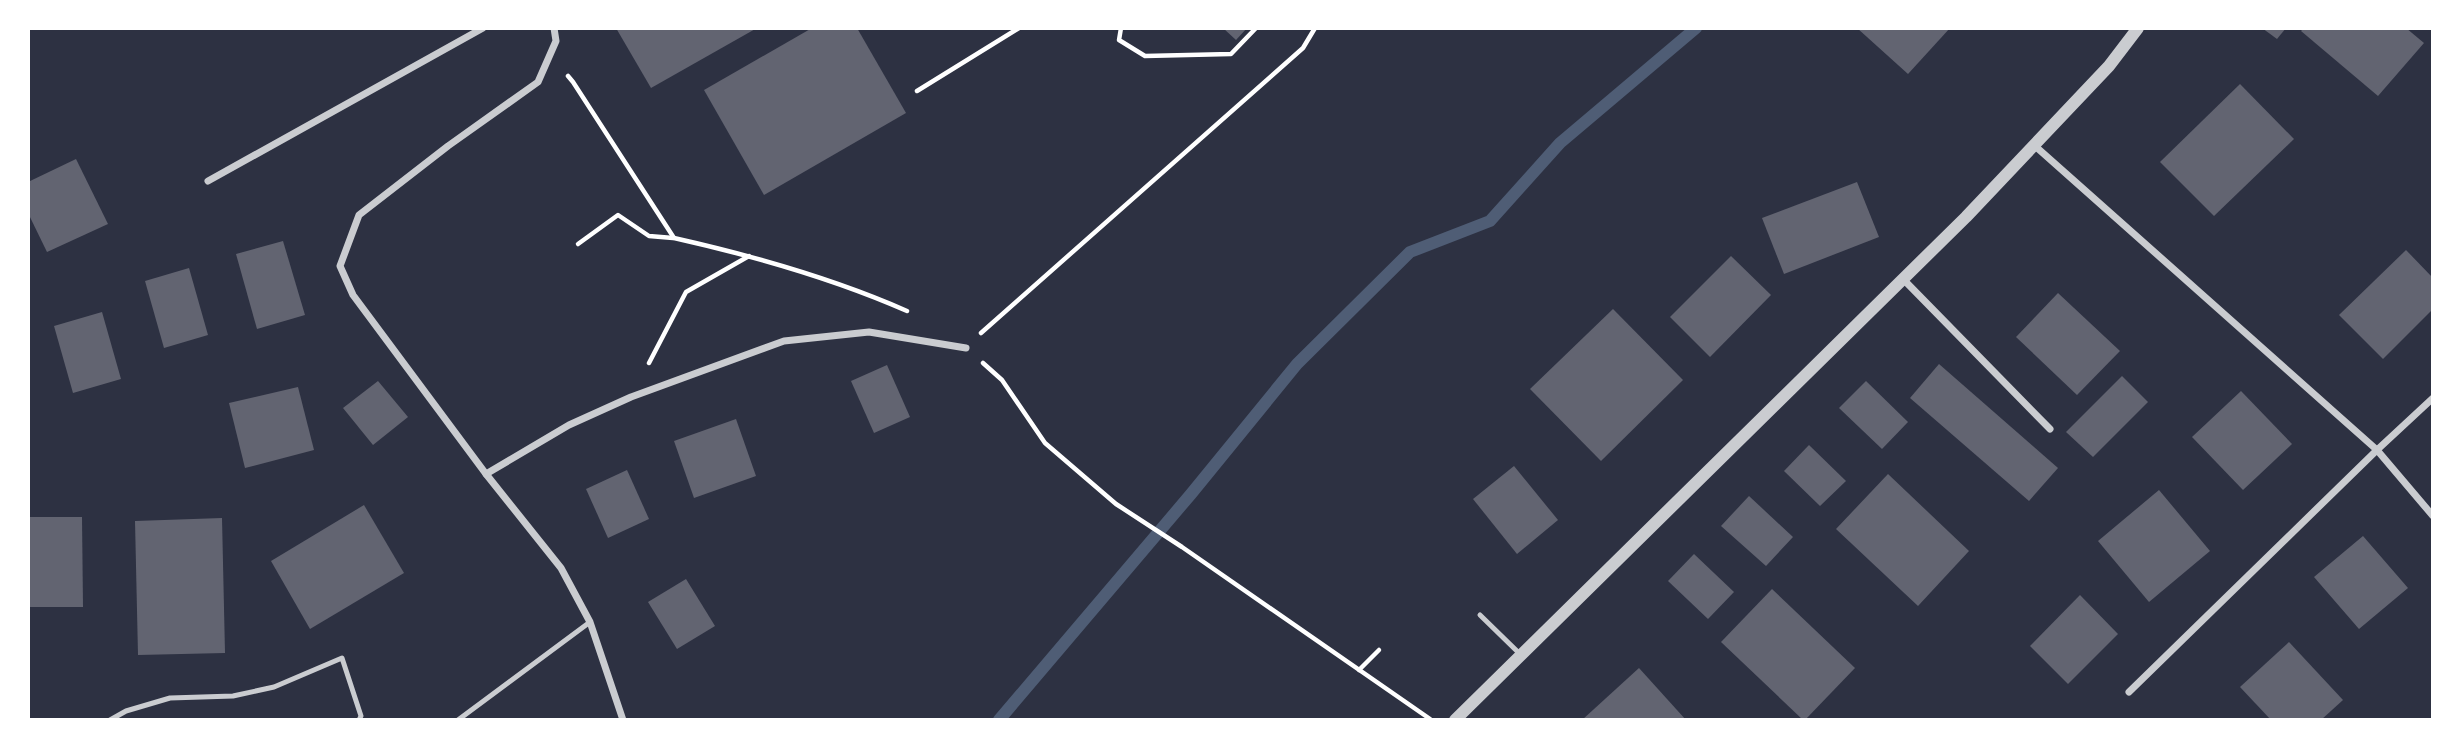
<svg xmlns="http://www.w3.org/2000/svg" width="2461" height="748" viewBox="0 0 2461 748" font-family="Ubuntu,sans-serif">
  <rect width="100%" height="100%" fill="#2d3142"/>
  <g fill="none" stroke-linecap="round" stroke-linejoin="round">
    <path stroke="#4f5d75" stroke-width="12" d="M999,720L1191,494L1297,364L1410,252L1490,221L1560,143L1696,28"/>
  </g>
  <g fill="#626471">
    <path d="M616,28H757L651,88Z"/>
    <path d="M812,28H857L906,113L764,195L704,90Z"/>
    <path d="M1223,28H1247L1236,40Z"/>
    <path d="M1857,28H1950L1908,74Z"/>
    <path d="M2262,28H2286L2277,39Z"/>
    <path d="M2304,28H2406L2424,43L2378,96L2301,31Z"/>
    <path d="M2240,84L2294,139L2214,216L2160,162Z"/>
    <path d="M76,159L108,224L47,252L28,213V182Z"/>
    <path d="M1857,182L1879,237L1784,274L1762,218Z"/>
    <path d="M283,241L305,315L257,329L236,254Z"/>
    <path d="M2406,250L2433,278V309L2383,359L2339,315Z"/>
    <path d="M1731,256L1771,295L1710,357L1670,317Z"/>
    <path d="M189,268L208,335L164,348L145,281Z"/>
    <path d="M2058,293L2120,351L2077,395L2016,337Z"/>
    <path d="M1613,309L1683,380L1601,461L1530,389Z"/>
    <path d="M102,312L121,379L73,393L54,326Z"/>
    <path d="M1939,364L2058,468L2029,501L1910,398Z"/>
    <path d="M887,365L910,417L874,433L851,381Z"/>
    <path d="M2122,376L2148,402L2093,457L2066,432Z"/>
    <path d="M378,381L408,417L373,445L343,408Z"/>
    <path d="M1866,381L1908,422L1882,449L1839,408Z"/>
    <path d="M298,387L314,450L245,468L229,403Z"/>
    <path d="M2241,391L2292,444L2243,490L2192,437Z"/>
    <path d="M736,419L756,476L694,498L674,441Z"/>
    <path d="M1809,445L1846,481L1820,506L1784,471Z"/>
    <path d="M1514,466L1558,520L1517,554L1473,499Z"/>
    <path d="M627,470L649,519L608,538L586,489Z"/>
    <path d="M1888,474L1969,551L1918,606L1836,529Z"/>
    <path d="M2159,490L2210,551L2149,602L2098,541Z"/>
    <path d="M1749,496L1793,537L1766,566L1721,526Z"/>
    <path d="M364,505L404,573L310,629L271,561Z"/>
    <path d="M28,517H82L83,607H28Z"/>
    <path d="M222,518L225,653L138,655L135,521Z"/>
    <path d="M2363,536L2408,588L2359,629L2314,577Z"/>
    <path d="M1694,554L1734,592L1708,619L1668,581Z"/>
    <path d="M686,579L715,626L677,649L648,602Z"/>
    <path d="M1772,589L1855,668L1805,720H1803L1721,642Z"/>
    <path d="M2080,595L2118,634L2068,684L2030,646Z"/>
    <path d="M2289,642L2343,700L2321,720H2271L2240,687Z"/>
    <path d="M1639,668L1686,720H1582Z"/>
  </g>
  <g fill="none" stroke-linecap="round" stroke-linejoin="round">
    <g stroke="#fff" stroke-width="4.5">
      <path d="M1121,28L1119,40L1145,56L1231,54L1256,28"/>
      <path d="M568,76L573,82L674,238C754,256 832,278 907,311"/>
      <path d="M917,91L1019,28"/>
      <path d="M578,244L618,215L649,236L673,238"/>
      <path d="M981,333L1303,48L1315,28"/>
      <path d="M649,363L686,292L749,256"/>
      <path d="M983,363L1002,380L1045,443L1116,504L1182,547L1430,719"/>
      <path d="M1359,670L1379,650"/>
    </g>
    <g stroke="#caccd0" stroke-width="5">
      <path d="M1480,615L1521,655"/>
      <path d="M110,720L126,711L170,698L233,696L274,687L342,658L361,716L359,720"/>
      <path d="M458,720L590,622"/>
    </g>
    <g stroke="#caccd0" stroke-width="7">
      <path d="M554,28L556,41L538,82L448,146L359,215L340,266L353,295L486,474L561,568L590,622L623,720"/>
      <path d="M2034,145L2377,450L2433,516"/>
      <path d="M208,181L483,28"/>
      <path d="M1903,279L2050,429"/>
      <path d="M486,474L569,425L631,397L784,341L869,332L966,348"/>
      <path d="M2129,692L2377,450L2433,398"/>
    </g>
    <path stroke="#caccd0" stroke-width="12" d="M1455,720L1966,217L2109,66L2138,28"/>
  </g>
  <rect width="2461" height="748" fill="none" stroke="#ffffff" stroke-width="60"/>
</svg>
